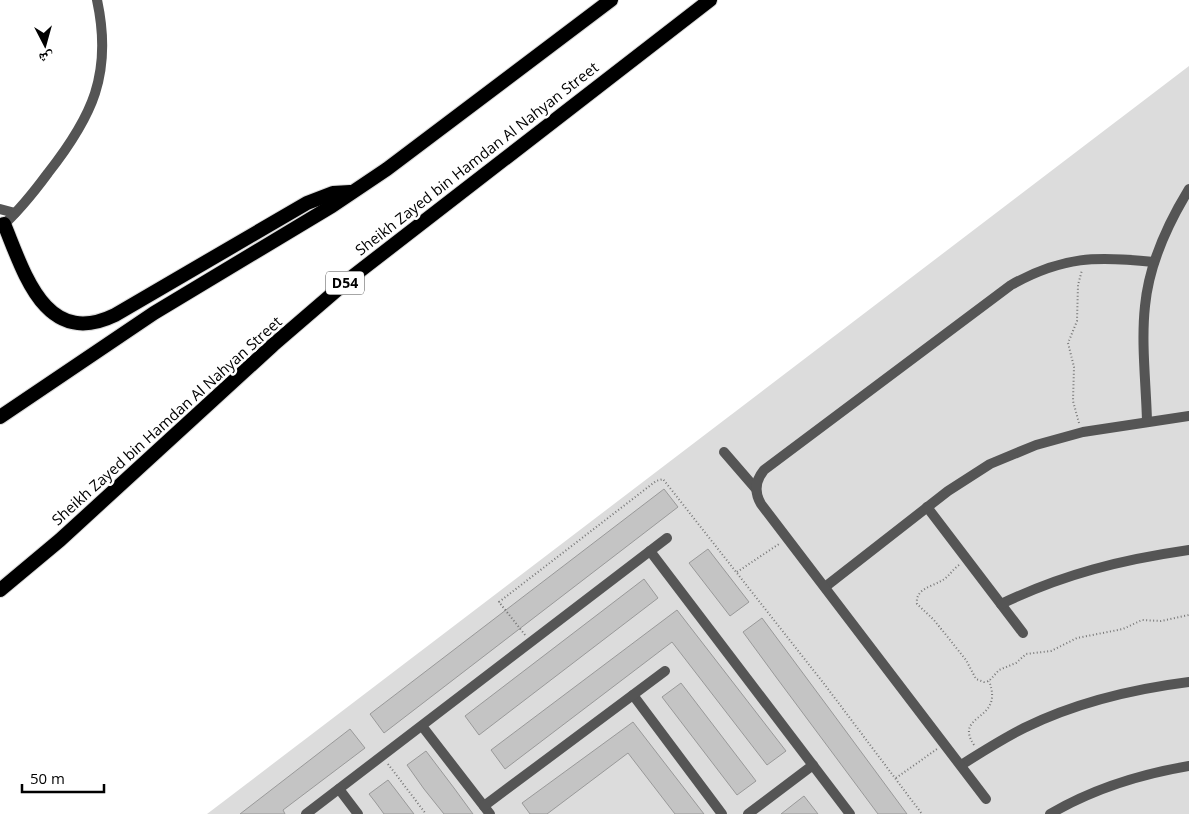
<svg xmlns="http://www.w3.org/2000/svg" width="1189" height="814" viewBox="0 0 1189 814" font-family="'Open Sans','Noto Naskh Arabic',sans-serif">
  <rect width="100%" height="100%" fill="#fff"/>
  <path fill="#dcdcdc" d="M1189,66V814H207Z"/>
  <g fill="#c4c4c4" stroke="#999">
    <path d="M664,489L678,507L384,733L370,714Z"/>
    <path d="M708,549L749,602L730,616L689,563Z"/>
    <path d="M644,579L658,598L479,735L465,716Z"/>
    <path d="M677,610L786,751L767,765L672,642L505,769L491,750Z"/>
    <path d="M762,618L828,707L907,814H878L776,677L743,632Z"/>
    <path d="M681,683L756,781L737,795L662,697Z"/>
    <path d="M633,722L704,814H675L628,753L547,814H530L522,803Z"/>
    <path d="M350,729L365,748L283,810L285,814H240Z"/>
    <path d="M426,751L454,788L473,814H444L424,789L407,765Z"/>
    <path d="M388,780L395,789L414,814H384L376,803L369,794Z"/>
    <path d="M804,796L818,814H781L795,803Z"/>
  </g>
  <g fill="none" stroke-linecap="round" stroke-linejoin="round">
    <g stroke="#dbdbdb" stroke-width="16">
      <g id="trunk">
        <path d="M4,224C24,272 45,349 115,315L307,203L333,193L350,192"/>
        <path d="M0,417L154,313L332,206L387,169L611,0"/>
        <path d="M0,590L60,540L273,345L352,277L710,0"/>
      </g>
    </g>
    <g stroke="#777" stroke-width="2" stroke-dasharray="1 2.5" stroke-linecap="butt">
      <path d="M1079,423L1073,401L1074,367L1068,343L1077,321L1078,285L1082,270"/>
      <path d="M959,565C952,570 948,578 941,581C931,587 915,589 917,604L934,620L966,660L976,679L984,682L989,681L999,670L1016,663L1026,654L1051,651L1077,638L1123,629L1142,620L1161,621L1189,615"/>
      <path d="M737,572L779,544"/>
      <path d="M525,635L499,602L656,481L663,479L825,685L922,814"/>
      <path d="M974,745C953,713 1005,722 989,681"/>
      <path d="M388,764L426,814"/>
      <path d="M896,778L937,749"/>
    </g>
    <g stroke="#555" stroke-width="10">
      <path d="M0,209L15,213"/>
      <path d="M0,228C18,212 34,192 48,173C92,117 113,74 97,0"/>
      <path d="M1147,421C1146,383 1141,343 1145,306C1149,264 1167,225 1189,189"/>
      <path d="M724,452L756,489"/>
      <path d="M927,507L1023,633"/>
      <path d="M650,551L850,814"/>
      <path d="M825,587L948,491L990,464L1036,445L1083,432L1189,416"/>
      <path d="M1001,604C1064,574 1120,560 1189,550"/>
      <path d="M633,695L722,814"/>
      <path d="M422,726L490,814"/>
      <path d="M961,765C982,752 1002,739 1024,728C1075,703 1133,689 1189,682"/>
      <path d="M339,789L358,814"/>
      <path d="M986,799L761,504C754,492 755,481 764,470L1011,285C1063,256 1096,256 1154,262"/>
      <path d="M484,806L665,671"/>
      <path d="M306,814L667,538"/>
      <path d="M748,814L813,765"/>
      <path d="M1050,814C1093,789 1141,774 1189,766"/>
    </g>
    <use href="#trunk" stroke="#000" stroke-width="14"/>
  </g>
  <g text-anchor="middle" stroke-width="5" stroke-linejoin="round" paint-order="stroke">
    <rect fill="#fff" stroke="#4c4c4c" stroke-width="1" x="326" y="271.5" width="38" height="23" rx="4"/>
    <g font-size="14" font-weight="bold" fill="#000">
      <text x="345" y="288">D54</text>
    </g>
    <g font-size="15" fill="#000" stroke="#fff">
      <text transform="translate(477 159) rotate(-38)" y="5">Sheikh Zayed bin Hamdan Al Nahyan Street</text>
      <text transform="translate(167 421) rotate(-42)" y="5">Sheikh Zayed bin Hamdan Al Nahyan Street</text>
    </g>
  </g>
  <g transform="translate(45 45) rotate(174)" stroke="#ffffff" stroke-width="4" paint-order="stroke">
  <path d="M0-4L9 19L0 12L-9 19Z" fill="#000000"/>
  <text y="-8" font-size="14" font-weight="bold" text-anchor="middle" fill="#000000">ش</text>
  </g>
  <path d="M22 784v8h82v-8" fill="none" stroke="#000000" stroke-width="2.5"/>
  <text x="30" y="784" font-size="15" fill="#000000" stroke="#ffffff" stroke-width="4" paint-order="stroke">50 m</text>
</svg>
